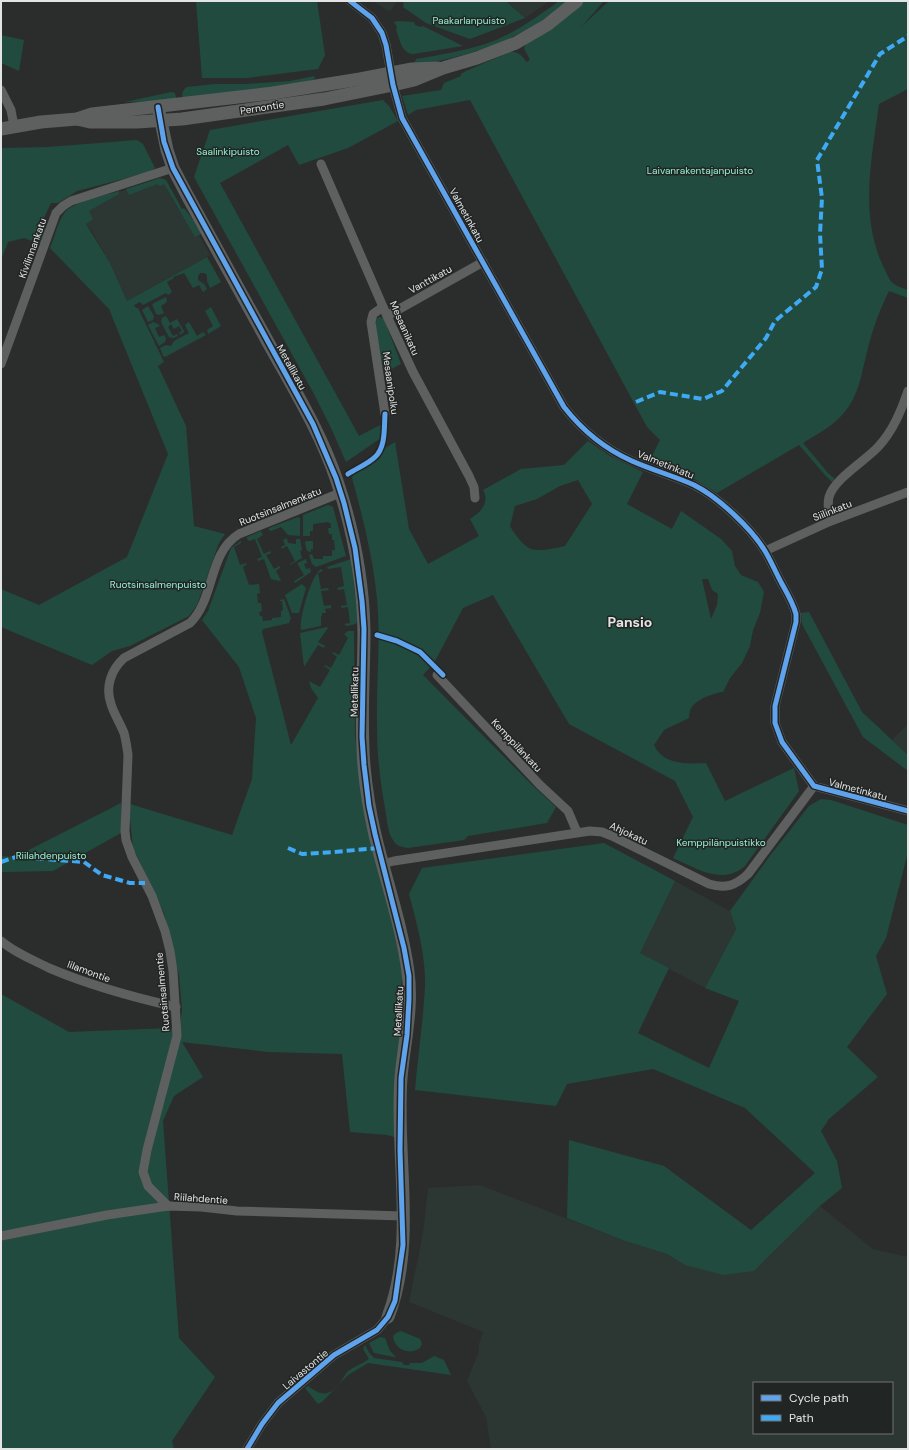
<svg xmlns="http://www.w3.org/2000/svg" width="909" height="1450" viewBox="0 0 909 1450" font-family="'DM Sans',sans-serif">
  <rect width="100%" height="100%" fill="#2b2d2c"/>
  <g fill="#2c3632" fill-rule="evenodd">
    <path d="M372,1H397L390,12Z"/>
    <path d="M508,1H550L525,18L507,2Z"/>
    <path d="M155,181L164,184L178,209L194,226L210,255L127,301L110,263L93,233L78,213L76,205Z"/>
    <path d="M908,724V755L892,740Z"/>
    <path d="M675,881L730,911L736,929L705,988L639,953Z"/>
    <path d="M480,1185L625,1241L667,1254L685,1265L754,1271L820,1206L873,1249L908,1257V1449H491L486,1417L467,1381L477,1356H478L479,1344L483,1332L409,1302L423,1233L428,1188ZM754,1383H892V1433H754Z"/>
  </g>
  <g fill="#214b3e" fill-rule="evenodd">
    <path d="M196,1H317L325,55L318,69L247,78H202Z"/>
    <path d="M404,1H508L507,2L525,18L470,39L426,23L403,7Z"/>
    <path d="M559,1H567C526,39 472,55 418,65L414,64L416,59C440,55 463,51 485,44C512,35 536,18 559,1Z"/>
    <path d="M585,1H604L582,26L609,1H908V89L879,104C872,158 859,214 883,266C886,271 889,281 894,284C898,287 904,288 908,290V298L889,291C879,311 872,331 867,352C861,375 859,396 843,414C832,427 817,434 803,443L828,473L835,479L832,482L825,475L799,445L717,493L685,473L650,460L660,440L647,427L470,100L416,110L408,115L402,96L441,90L444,83L461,76V74L466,71L510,52C517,51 523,56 526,62L530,60L524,48L526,44L575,10Z"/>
    <path d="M398,21L414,22L415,25L420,27L423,26L463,46L413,54C402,54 399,38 396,29L397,27L394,22Z"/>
    <path d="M1,35L24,40L19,71L1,63Z"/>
    <path d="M314,76L315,79L303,83L183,101C182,95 181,91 187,87L215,84H245L290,81Z"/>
    <path d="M171,92L175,93L177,101L125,102Z"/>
    <path d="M383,100L389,106L398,121L348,148L299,165L288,145L220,183L359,436L382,424L381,438L346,462L331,428L314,394L194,177L210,130Z"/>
    <path d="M137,140L143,144L155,168L150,172L77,191L58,203H51L40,226L46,229L42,245L24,238L8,242L1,260V148L48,147Z"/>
    <path d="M160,178L166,180L182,209L184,208L194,221L201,234L195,237L164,184L160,186L157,184L129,195L126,189Z"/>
    <path d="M119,191V194L89,211L93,219L86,224L110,263L127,301L207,257L221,282L210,288L207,281V275L204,273H200L198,276V280L204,284L207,289L203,292L199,285L193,288L184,273L173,277L174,278L167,282L172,292L168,295L166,293L143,305L140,302L134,305L136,308H138L164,362L158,366L186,426L194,526L225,534L219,543L197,605L189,616L130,646L112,651L92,665L1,627V589L39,605L127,557L168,454L109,309L50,248C55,237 58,220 66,211C75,202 106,195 119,191Z"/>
    <path d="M166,297L167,302L161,306L164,313L159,315L156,314L152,304Z"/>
    <path d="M148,306L154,316L153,320L148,322L142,310Z"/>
    <path d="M211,307L221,326L208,334L207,330L213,326L205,311Z"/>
    <path d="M166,316L170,323L177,319L184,331V332L180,335L179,333L182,331L179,326L174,329L171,324L168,327L173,336L177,334L178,336L173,338L169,337L161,322L162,318Z"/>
    <path d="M380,317L384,319L401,364L384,373L375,325L377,318Z"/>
    <path d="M153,322L158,324L160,326L155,328L159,337L164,335L166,338L165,342L159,346L148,325Z"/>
    <path d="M189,322L197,336L203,332L206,335L165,357L163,356L160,348L166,345L171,346L174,341L189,333L185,325Z"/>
    <path d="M588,441L610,456L643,472L627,504L672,529L681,511L721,539L732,551L735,566L741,575L758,582L764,592L760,613L753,630L750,646L742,663L730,678L723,692C713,693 697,699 691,708C690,711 689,715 689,718L664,730L654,745C663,765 687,764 706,763L725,801L794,768L799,791L745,866C722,886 696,868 673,858L693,817L675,781L569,724L493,595L463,608L434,663L423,675L530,783L556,807L547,823L468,836L464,840L408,848C402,847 396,846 393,840C387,832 387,818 385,808C380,781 377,754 377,726C376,684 381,642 377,599C373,558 363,518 352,478L354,471L374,459L382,450L395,442L409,529L428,564L479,536L470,519C481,512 490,503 483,490L521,469L564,465ZM578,480L592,504L565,546C557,548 539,552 531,549C523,546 514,533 510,526L515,506L537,499L560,486ZM702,579H708L712,590L718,594L717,605L711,619Z"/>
    <path d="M328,505L333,507L346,556L316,567L312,564L309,555L312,554L314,559H323V556H332V550H335L334,540H332V534H329L328,528H331V524L328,522L313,524V531H310V536H303V515Z"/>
    <path d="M298,517L300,518V536L288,535L281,527L271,531L269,530V528Z"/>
    <path d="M261,531L263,535L257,539L264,554L270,551L271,553L266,555L274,569L280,566V568L276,571L281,580L279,581L271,579L264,559L258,561L257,559L262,557L255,539L249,541L247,539V537Z"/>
    <path d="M287,538L288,543L296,544V539H300L302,550L300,551L302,558L290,565V564L295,561L287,546L282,549L281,547L285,545L283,540Z"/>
    <path d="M241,541V543L234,547L240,565L246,563L247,564L243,567L249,585L259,584L260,593L257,594L258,603H261L262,611L259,612L260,616H262L263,621L272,620V618L281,617V611L283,610L282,601H280V600L284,599L291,618L289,623L263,629L262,632L291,745L318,698L311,688L309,681L320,687L330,670L324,666L325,665L331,668L337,657L332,653L333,652L339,655L348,638L344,634L348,631H354L355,735L358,766L403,973C401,986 399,995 404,1007L394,1137L387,1135L350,1132L342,1054L268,1052L182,1042L203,1077L174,1096L163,1121L179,1338L215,1377L172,1441L174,1449H1V994L69,1032L171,1028L179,1038L182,1009L179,975L164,913L133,848L130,819V804L232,835L252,779L256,718L239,667L202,620L208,611L231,548Z"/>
    <path d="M306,541H313V549H311V552L307,551L305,543Z"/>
    <path d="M306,559L307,563L304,564L306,569L310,568L311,572L295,583L294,581L304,575L297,563Z"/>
    <path d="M351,559L358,619L356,624L347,626L344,624L350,623L348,607L341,608V606L347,605L344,589L338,590L337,588L344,586L341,567L328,569L327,567Z"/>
    <path d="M321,569L323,571L318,573L321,589L328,588L329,590L321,591L324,606L331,605V608L325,609L326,613H322V616H321V626L301,630C299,618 311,576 321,569Z"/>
    <path d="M302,584L306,588L299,613H292L285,595Z"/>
    <path d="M809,612L862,712L908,755V771L863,737L802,624L801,613Z"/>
    <path d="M327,627L328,628L318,642L325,646L324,648L318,645L304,667L300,633Z"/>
    <path d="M821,799L831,800L908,825V852L886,938L876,956L887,994L847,1047L878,1077L829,1119L821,1131L837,1161L842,1188L820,1206L754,1271L723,1275L685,1265L667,1254L625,1241L567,1218L569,1140L664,1166L751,1230L815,1173L745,1108L653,1069L567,1084L556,1106L415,1090C418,1056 423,1021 425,987C426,956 417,924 409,894L422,868L604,843L675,881L640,953L669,968L638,1033L709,1068L739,1001L705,988L736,929L730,911L769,857L809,806Z"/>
    <path d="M121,803V833L53,871L1,872V856L15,857Z"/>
    <path d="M401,1331L420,1339L422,1344L420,1348C409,1356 394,1349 393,1336L396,1333Z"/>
    <path d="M380,1337L385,1338L390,1351L396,1357H394L374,1353L369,1343Z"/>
    <path d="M365,1345L370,1354L374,1358L402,1362L404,1365H409L410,1363H422L434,1356L444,1360L451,1375L368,1363L348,1375L322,1402L318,1404L305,1388L308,1386C324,1398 331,1395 342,1380C343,1378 345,1375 347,1372C353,1367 362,1364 369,1359L363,1349Z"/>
  </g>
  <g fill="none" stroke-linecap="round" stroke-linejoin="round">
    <g stroke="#5e5f5f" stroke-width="9">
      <path d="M350,1L372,18L382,33L386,45L393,85L402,118L564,407C582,430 605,449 632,461C652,470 674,476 694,485C718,497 751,528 765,551C771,561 776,573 782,584C787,593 793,603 796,614V622L775,706V723L782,742L814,786L908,811"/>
      <path d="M1,90L11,110L14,126"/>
      <path d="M321,164L387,316L413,372L469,476L474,487L475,498"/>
      <path d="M383,307L373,314L371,322L385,414"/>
      <path d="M387,316L483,262"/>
      <path d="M1,364L56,213L63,206L71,201L173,168"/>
      <path d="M831,521C829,513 827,505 829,497C834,479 865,461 878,447C893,431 901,411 908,391"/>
      <path d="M765,551L831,521L908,492"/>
      <path d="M437,675L540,785L568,811L577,832"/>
      <path d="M382,864L394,861L590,831L602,832L612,836L709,884C725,889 735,886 748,874L814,786"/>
      <path d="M1,941C15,953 33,960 49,968C91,986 132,997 176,1007"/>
      <path d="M168,1206L148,1186L143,1172L147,1150L177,1036L173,971L170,951L165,931L152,896L132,857L126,840L125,831L128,755C127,748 126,740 124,733C120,723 114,714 111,704C105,687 111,670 124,658L190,623C215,599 208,553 239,534L340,493"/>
      <path d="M1,1236L107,1215L168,1206L201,1207L237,1211L403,1216"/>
      <path d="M247,1449L262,1424L278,1403L334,1355L377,1330L388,1317"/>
    </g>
    <g stroke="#5e5f5f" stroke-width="13">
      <path d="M158,107L167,150L173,168L187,195C215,245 242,295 269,344C294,389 321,433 337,481C353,529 363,580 364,631C364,676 360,721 364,766C366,789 370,813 375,835C386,881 402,926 408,972C413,1008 404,1042 401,1078C395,1155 417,1242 388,1317"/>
      <path d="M77,119L90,122H137L182,119L324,99L393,85L414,80L443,68L477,58L516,43L547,25L577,1"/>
      <path d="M1,129L41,122L77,119L92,114L273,93L360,79L412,69L438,68"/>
    </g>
    <g stroke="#3fa9f5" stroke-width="4" stroke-dasharray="8 4" stroke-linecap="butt">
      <path d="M636,402L660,392L703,399L722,391L766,338L775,321L816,287L822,269L820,234L822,198L817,160L880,54L908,36"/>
      <path d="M288,848L302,854L334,852L378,848"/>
      <path d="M1,862L16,857L84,862L102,875L130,883H145"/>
    </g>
    <g stroke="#212523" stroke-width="8">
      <g id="cycleway">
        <path d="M350,1L372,18L382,33L386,45L393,85L402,118L564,407C582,430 605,449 632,461C652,470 674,476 694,485C718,497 751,528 765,551C771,561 776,573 782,584C787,593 793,603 796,614V622L775,706V723L782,742L814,786L908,811"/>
        <path d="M158,107L164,142L173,168L313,424L336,478L344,503L355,548L362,601L364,629L362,737L364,765L369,806L375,834L404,948L409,976V999L407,1035L401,1078L400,1150L403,1245L395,1301L388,1317L377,1330L334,1355L278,1403L262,1424L247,1449"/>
        <path d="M348,474C357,468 368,464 375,457C386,447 384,427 385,414"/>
        <path d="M377,635L397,641L420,652L443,675"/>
      </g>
    </g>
    <use href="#cycleway" stroke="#60a3ed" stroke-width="5"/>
  </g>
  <g text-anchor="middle" stroke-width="3" stroke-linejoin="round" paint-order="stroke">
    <g font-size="10" fill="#95f1d2" stroke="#212523">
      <text x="469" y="24">Paakarlanpuisto</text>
      <text x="228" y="155">Saalinkipuisto</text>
      <text x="700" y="174">Laivanrakentajanpuisto</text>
      <text x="158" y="588">Ruotsinsalmenpuisto</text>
      <text x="721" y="846">Kemppilänpuistikko</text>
      <text x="51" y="859">Riilahdenpuisto</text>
    </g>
    <g font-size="10" fill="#e3e5e4" stroke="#212523">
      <text transform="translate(262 107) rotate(-9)" y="4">Pernontie</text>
      <text transform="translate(467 215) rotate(61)" y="4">Valmetinkatu</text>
      <text transform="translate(32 248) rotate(-70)" y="4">Kivilinnankatu</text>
      <text transform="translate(430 279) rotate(-29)" y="4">Vanttikatu</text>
      <text transform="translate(405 328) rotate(66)" y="4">Mesaanikatu</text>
      <text transform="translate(292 367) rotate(61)" y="4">Metallikatu</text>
      <text transform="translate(391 383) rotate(82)" y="4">Mesaanipolku</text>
      <text transform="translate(666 464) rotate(22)" y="4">Valmetinkatu</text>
      <text transform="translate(280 506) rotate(-22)" y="4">Ruotsinsalmenkatu</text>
      <text transform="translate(832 510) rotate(-22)" y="4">Siilinkatu</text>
      <text transform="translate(354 692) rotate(-89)" y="4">Metallikatu</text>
      <text transform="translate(517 745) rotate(47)" y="4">Kemppilänkatu</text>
      <text transform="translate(858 789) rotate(15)" y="4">Valmetinkatu</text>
      <text transform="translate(629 833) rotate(25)" y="4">Ahjokatu</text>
      <text transform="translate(89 971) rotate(20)" y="4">Iilamontie</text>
      <text transform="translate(162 992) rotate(-95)" y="4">Ruotsinsalmentie</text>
      <text transform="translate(398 1011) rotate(-87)" y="4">Metallikatu</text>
      <text transform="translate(201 1198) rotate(4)" y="4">Riilahdentie</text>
      <text transform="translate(305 1369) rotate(-40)" y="4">Laivastontie</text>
    </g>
    <g font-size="14" font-weight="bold" fill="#e3e5e4" stroke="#212523">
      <text x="630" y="627">Pansio</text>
    </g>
  </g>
  <rect width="909" height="1450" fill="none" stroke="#e3e5e4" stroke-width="4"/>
  <rect x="753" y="1382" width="140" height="52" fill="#212523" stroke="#6f7270"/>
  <rect x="761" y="1395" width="20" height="6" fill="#60a3ed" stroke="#6f7270"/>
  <text x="789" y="1402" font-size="12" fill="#e3e5e4">Cycle path</text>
  <rect x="761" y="1415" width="20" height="6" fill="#3fa9f5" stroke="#6f7270"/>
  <text x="789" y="1422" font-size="12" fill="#e3e5e4">Path</text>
</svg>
